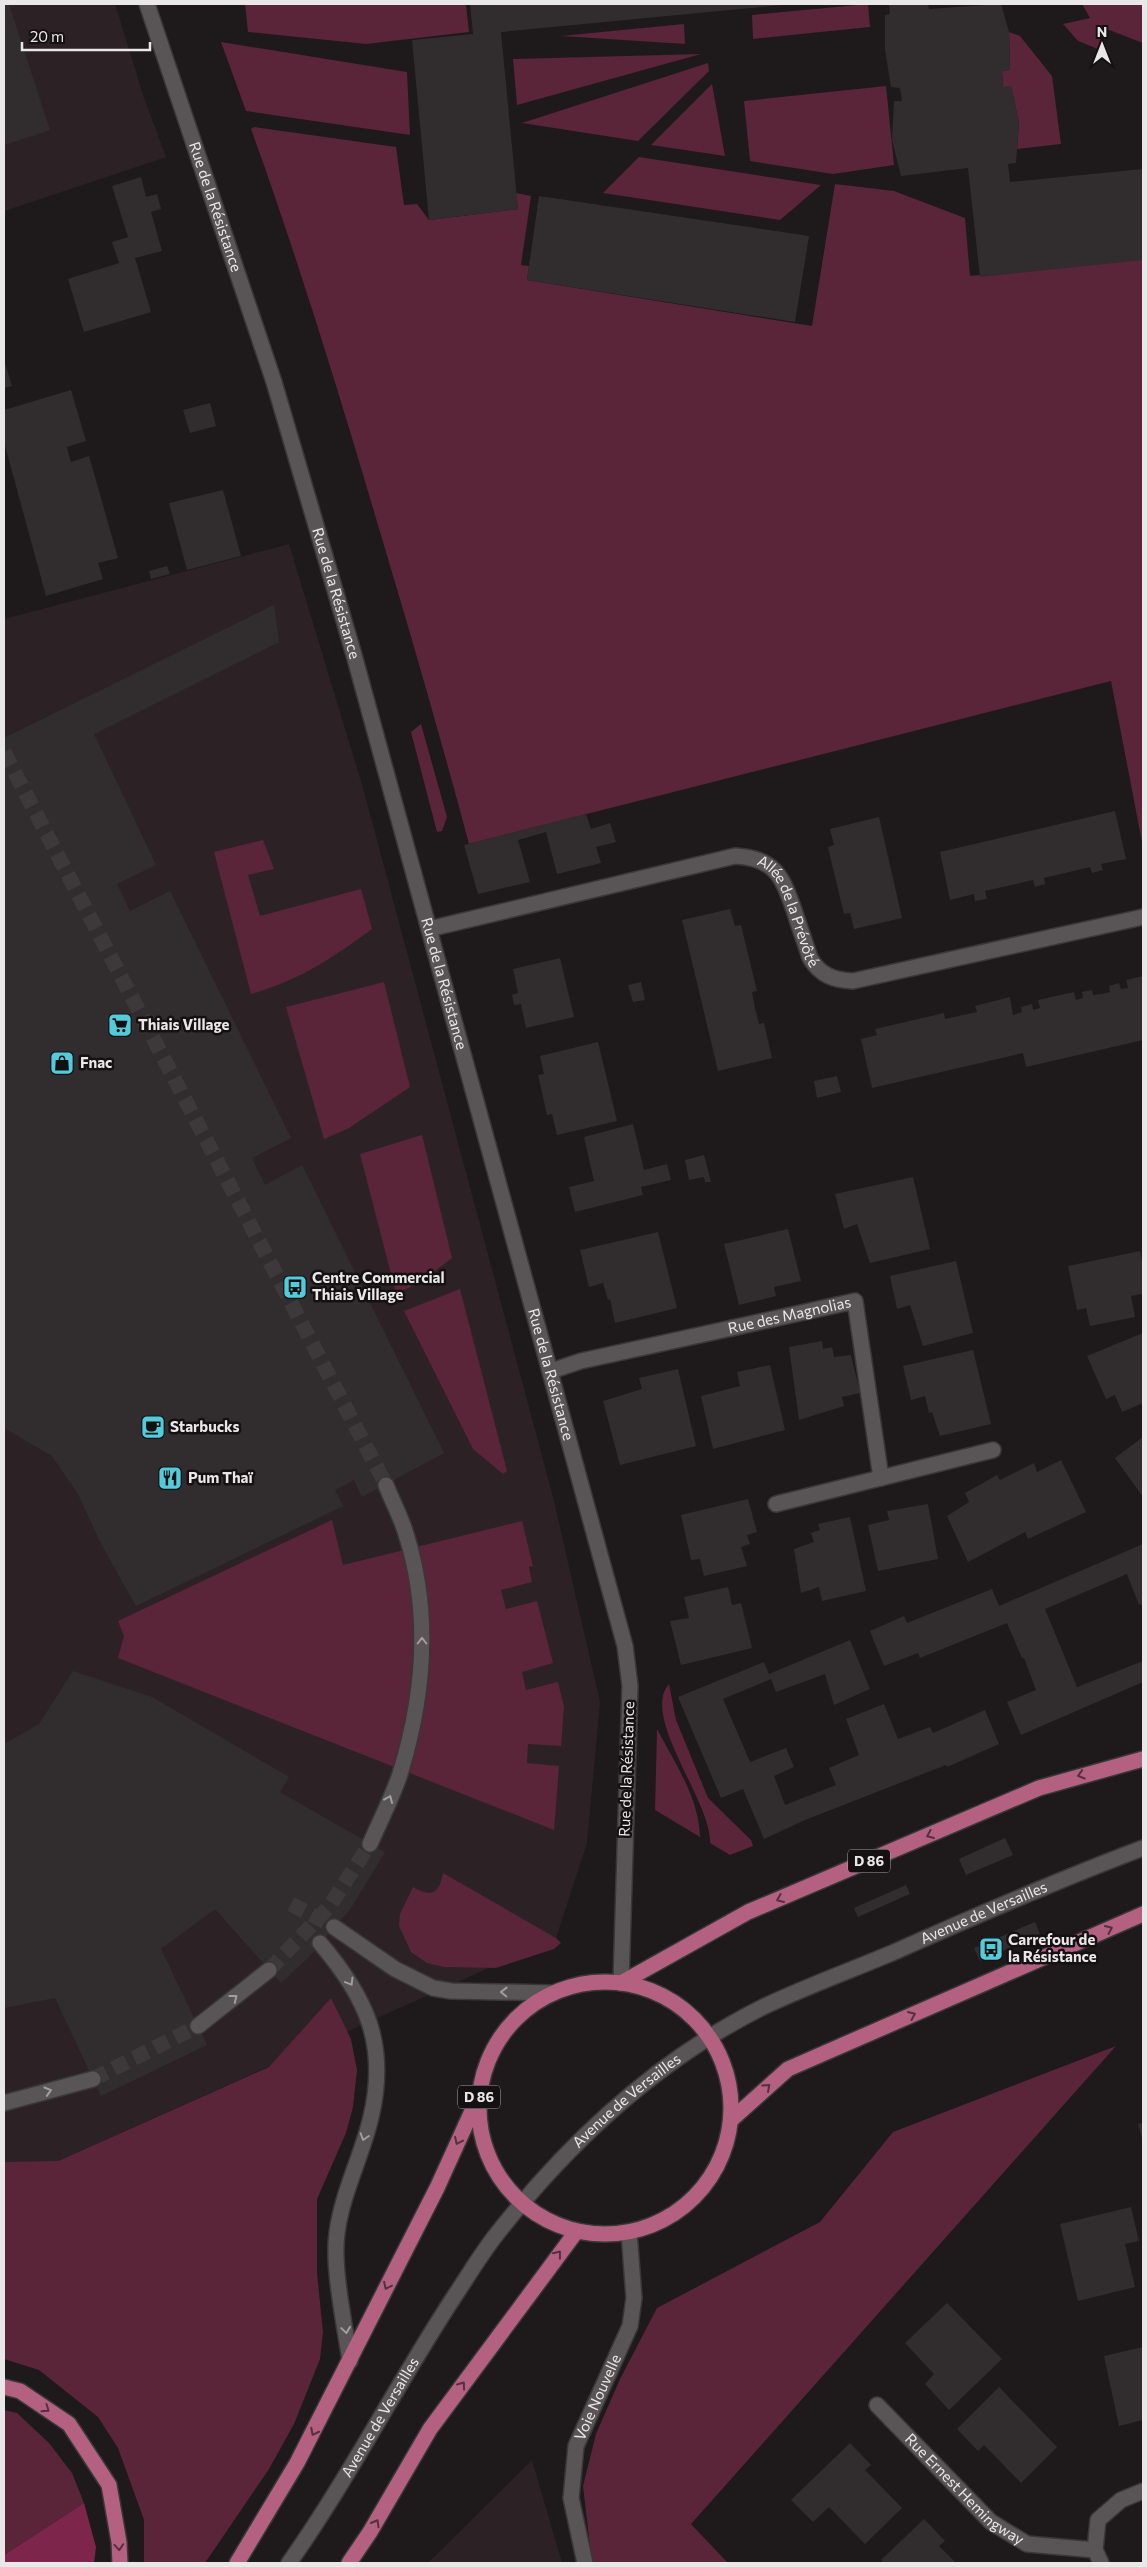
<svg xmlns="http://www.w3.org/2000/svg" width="1147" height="2567" viewBox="0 0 1147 2567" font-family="Commissioner,sans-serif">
  <rect width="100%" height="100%" fill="#1e191b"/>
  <g fill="#2c2225">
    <path d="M4,4H115L144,98L166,157L4,211Z"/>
    <path d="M289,544L363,788L553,1497L600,1702L587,1843L556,1938L4,2185V619Z"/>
    <path d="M532,2460L562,2563H428Z"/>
  </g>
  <g fill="#5a2439">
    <path d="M245,4H466L469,32L366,44L248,32Z"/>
    <path d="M868,4L870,27L753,39L752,15Z"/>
    <path d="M1082,4H1143V43L1096,25L1110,54L1078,41L1063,24L1090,18Z"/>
    <path d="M684,24L685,44L561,36Z"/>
    <path d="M1009,32L1020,36L1052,76L1061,144L1017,149L1019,122L1011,87H1003L1002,71L1010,70Z"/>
    <path d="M221,42L407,72L410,135L246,111Z"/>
    <path d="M701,54L517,105L513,59Z"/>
    <path d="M708,63L709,71L638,141L522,123Z"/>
    <path d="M712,84L725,156L651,145Z"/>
    <path d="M886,86L894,165L833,174L750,161L744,101Z"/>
    <path d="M254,127L396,147L404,205L417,204L429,220L518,209L516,193L531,196L521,265L529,266L527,280L812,326L835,184L894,191L965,218L970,276L1143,259V847L1111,681L469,844C441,739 411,635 380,532C340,396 299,262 251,129Z"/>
    <path d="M639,157L821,185L780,220L603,193Z"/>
    <path d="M421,724L447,817L442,831L437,832L411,732Z"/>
    <path d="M263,840L274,869L248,875L260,916L361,889L372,929C331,959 300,980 251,994L214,852Z"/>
    <path d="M384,982L410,1087L349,1128L324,1139L286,1007Z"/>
    <path d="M422,1135L452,1258L418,1284L396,1293L360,1154Z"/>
    <path d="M460,1289L507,1471L503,1474L473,1449L404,1311Z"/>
    <path d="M332,1520L343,1565L522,1521L533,1566L529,1567L532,1582L501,1590L506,1609L537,1601L553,1663L522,1672L526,1690L558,1682L564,1707L561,1746L528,1744L527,1763L559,1766L554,1830L118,1658L124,1636L118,1621Z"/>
    <path d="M669,1684L676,1720L708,1798L751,1840L753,1846L730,1855L710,1843C712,1802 640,1717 669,1684Z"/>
    <path d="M657,1729C675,1763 699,1798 700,1837L655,1810Z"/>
    <path d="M443,1873L556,1938L561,1943L554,1949L496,1968L444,1967L427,1963L411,1952L399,1926L400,1914L413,1887C431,1897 439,1895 443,1873Z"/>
    <path d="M331,1998L351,2039L357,2070L353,2107L346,2133L317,2199V2273L323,2332L320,2359L294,2424L269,2469L205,2563H144V2520L118,2448L98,2417L39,2370L4,2359V2162L58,2161L269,2067Z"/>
    <path d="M1116,2046L691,2524L728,2563H592L583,2486L596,2434L620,2379L657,2308L820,2222L893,2132Z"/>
    <path d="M4,2410L17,2413L49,2443L72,2473L84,2503L4,2555Z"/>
  </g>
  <path fill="#7e254b" d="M84,2503L96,2547L94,2563H4V2555Z"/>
  <g fill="#312d2e">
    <path d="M4,4H9L50,130L4,145Z"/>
    <path d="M470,4H782V5L501,32L518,209L429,220L412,40L473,34Z"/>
    <path d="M889,4H928L929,9L1001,4L1009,32L1010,70L1002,71L1003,87L1011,86L1019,122L1016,163L1008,164L1010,182L1143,169V260L980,277L968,168L901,176L892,140L894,101H902L900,88L891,87L885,50V15L890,14Z"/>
    <path d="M141,177L146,197L157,194L161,209L151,212L162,251L135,258L151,312L84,332L68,279L119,263L112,242L128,237L112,186Z"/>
    <path d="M539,196L809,236L795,322L527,280Z"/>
    <path d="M4,360L12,386L4,388Z"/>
    <path d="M71,390L86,441L67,447L70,459L71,462L89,456L118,558L98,563L103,579L46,596L4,442V410Z"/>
    <path d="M210,403L216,426L190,433L183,410Z"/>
    <path d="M223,490L241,556L187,570L169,503Z"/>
    <path d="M167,566L170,574L151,579L149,571Z"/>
    <path d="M274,605L279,642L94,734L156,865L117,884L130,911L170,891L291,1138L252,1158L265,1185L302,1165L444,1453L362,1497L354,1480L335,1490L343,1506L136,1606L100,1542L78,1494L52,1456L4,1428V738Z"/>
    <path d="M1115,811L1126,859L1101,864L1103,870L1092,873L1090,867L1044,878L1045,884L1035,887L1033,880L985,891L987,899L975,901L974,894L950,900L940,852Z"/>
    <path d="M586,814L591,829L610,823L616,842L596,847L601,863L557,874L546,832L518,840L530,882L478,894L464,845Z"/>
    <path d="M879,817L902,918L854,929L850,913L844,914L836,881L828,847L834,845L830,829Z"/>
    <path d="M730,909L735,926L741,925L757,991L752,992L755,1008L759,1024L764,1023L772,1058L718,1071L682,920Z"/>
    <path d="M560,958L574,1017L526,1028L521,1004L514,1005L512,995L518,993L513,969Z"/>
    <path d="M1143,976V1040L1026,1067L1023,1053L872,1088L861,1039L877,1035L875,1029L944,1013L945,1019L977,1012L975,1006L1010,997L1013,1015L1022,1012L1021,1007L1032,1004L1033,1010L1040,1008L1038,1000L1074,992L1076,1000L1083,998L1082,992L1092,990L1093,995L1102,994L1110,992L1109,986L1119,983L1121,989L1128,988L1126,980Z"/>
    <path d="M641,982L645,1000L633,1002L628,985Z"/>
    <path d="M598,1042L617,1121L557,1135L552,1114L547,1115L538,1075L544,1074L540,1056Z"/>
    <path d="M837,1076L841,1092L817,1098L814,1081Z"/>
    <path d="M633,1124L644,1170L667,1164L671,1180L641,1187L643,1195L575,1212L569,1187L594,1181L584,1137Z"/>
    <path d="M704,1155L711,1182H705L704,1177L689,1180L685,1160Z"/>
    <path d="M913,1177L930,1249L870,1263L857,1224L844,1229L835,1194Z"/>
    <path d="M788,1229L801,1281L774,1287L776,1296L739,1305L724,1244Z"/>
    <path d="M658,1232L677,1308L615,1323L610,1299L608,1300L603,1283L589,1287L580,1250Z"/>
    <path d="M1140,1251L1143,1266V1294L1131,1296L1135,1317L1090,1326L1086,1308L1077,1310L1068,1266Z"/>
    <path d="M956,1261L973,1333L923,1346L910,1305L897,1309L890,1276Z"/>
    <path d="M1143,1333V1403L1122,1412L1115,1395L1106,1399L1087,1356Z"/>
    <path d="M822,1341L823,1349L832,1347L834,1357L851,1355L860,1393L842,1397L844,1406L799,1420L789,1347Z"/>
    <path d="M973,1350L991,1424L940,1436L932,1412L929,1413L925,1396L911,1400L903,1366Z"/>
    <path d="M770,1365L785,1430L713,1449L701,1396L740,1386L737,1372Z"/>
    <path d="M678,1369L696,1446L620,1465L603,1401L642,1389L639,1378Z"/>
    <path d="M1143,1437V1497L1115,1458Z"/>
    <path d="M1061,1460L1086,1512L1028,1539L1025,1532L968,1562L947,1516L969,1502L965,1493L997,1475L1000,1480L1034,1463L1037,1472Z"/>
    <path d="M748,1499L757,1532L747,1535L750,1544L741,1547L747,1566L704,1576L700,1559L691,1560L681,1515Z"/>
    <path d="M928,1504L938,1559L878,1571L868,1525L889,1520L887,1511Z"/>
    <path d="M850,1517L866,1591L822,1601L819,1587L801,1593L794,1549L814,1542L811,1533L820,1530L818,1524Z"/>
    <path d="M1143,1544V1609L1141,1604L1139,1605L1127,1574L1045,1609L1077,1687L1143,1661V1682L1021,1735L1007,1702L1036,1690L1024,1658H1022L1007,1623L920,1658L918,1653L884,1666L870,1631L904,1616L907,1623L992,1589L999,1606Z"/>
    <path d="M728,1587L732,1605L741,1603L752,1648L681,1665L670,1621L689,1618L684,1597Z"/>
    <path d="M850,1640L870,1689L834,1705L825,1674L776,1692L771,1679L723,1699L750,1762L786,1748L794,1767L774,1776L785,1805L836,1785L829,1768L859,1755L846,1719L884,1704L898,1739L930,1727L933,1733L985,1710L999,1744L947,1767L946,1765L805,1820L764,1839L743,1789L721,1798L678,1697L764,1662L769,1674Z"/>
    <path d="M73,1671L152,1697L207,1729L289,1777L280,1792L385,1852L351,1908L309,1957L281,1983L215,1909L161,1949L207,2045L101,2096L55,1998L4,2008V1744L39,1724Z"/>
    <path d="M1005,1838L1013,1855L966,1875L959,1859Z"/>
    <path d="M906,1885L910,1894L858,1917L854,1908Z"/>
    <path d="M1035,1922L1040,1934L980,1961L974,1948Z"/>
    <path d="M1143,2123V2142L1138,2124Z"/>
    <path d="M1131,2207L1139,2241L1125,2244L1135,2287L1078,2301L1060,2224Z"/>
    <path d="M947,2303L1002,2359L949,2410L925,2384L934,2374L905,2343Z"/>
    <path d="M1143,2347V2420L1119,2426L1104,2356Z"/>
    <path d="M999,2387L1057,2447L1021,2483L984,2445L978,2451L957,2429Z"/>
    <path d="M850,2443L871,2465L865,2470L902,2508L865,2544L829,2507L813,2522L791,2500Z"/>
    <path d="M924,2519L945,2541L939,2546L956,2563H884L881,2560Z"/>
  </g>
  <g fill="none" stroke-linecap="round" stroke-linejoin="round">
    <g stroke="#3d383a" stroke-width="15" stroke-dasharray="15 8" stroke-linecap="butt">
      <path d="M4,752L386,1485"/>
      <path d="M291,1904L327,1923"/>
      <path d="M269,1970L329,1907L370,1844"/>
      <path d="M93,2079L198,2026"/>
    </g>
    <g stroke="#3a3738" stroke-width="18">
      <g id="minor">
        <path id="s1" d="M147,4L274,382L354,655L625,1646L630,1686L621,1983"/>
        <path id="s2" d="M429,929L735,856C775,858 782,876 794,910C799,926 805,942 810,958C820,975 833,980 853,981L1143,917"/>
        <path id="s3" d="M551,1371L581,1361L855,1301L881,1478"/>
        <path d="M776,1504L993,1450"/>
        <path d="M370,1844C380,1821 392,1798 400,1774C424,1696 431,1613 406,1534C401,1517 392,1501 386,1485"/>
        <path d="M334,1927L395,1969L433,1988L451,1991L553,1993"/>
        <path d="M320,1943C367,1998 388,2045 371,2117C362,2156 342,2193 337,2233C332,2267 345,2326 350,2361"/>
        <path d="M198,2026L269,1970"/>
        <path d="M4,2103L93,2079"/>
        <path id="s4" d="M877,2405L991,2522L1027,2544L1095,2550L1101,2563"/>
        <path d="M1095,2550L1098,2520L1121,2500L1143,2491"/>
        <path id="s5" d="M289,2563C349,2478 397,2384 454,2297C468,2276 481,2254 496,2235C569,2142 657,2060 763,2007C805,1987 849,1971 892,1953C975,1916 1058,1880 1143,1848"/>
        <path id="s6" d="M585,2563L571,2498L576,2446L630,2326L634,2298L629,2232"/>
      </g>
    </g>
    <g stroke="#3a3738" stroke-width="18">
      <g id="major">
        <circle cx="605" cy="2108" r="126"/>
        <path d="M621,1983L748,1912L1039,1788L1143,1759"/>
        <path d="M731,2120L788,2069L1143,1914"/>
        <path d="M4,2387L20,2391L69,2424L109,2485L119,2542L120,2563"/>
        <path d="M237,2563L297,2463L437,2188L477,2100"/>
        <path d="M349,2563L370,2532L430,2429L576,2232"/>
      </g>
    </g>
    <use href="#minor" stroke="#595455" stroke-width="15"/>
    <use href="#major" stroke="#b46181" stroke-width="15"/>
  </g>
  <defs><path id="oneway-chevron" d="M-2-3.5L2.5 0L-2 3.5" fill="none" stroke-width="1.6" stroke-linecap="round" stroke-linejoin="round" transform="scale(1.25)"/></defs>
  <g stroke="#a29e9e">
    <use href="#oneway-chevron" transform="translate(422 1641) rotate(-90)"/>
    <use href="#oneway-chevron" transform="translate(389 1799) rotate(-67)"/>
    <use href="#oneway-chevron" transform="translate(350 1982) rotate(59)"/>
    <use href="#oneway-chevron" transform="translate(504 1992) rotate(-179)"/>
    <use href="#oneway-chevron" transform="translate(234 1998) rotate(-38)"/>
    <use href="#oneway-chevron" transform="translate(48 2091) rotate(-16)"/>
    <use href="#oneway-chevron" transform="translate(364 2137) rotate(108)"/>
    <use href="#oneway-chevron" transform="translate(346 2330) rotate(82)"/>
  </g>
  <g stroke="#55303e">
    <use href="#oneway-chevron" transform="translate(1081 1775) rotate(164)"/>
    <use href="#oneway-chevron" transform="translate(930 1835) rotate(157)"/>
    <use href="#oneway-chevron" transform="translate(780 1899) rotate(157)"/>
    <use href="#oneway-chevron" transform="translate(1109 1929) rotate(-24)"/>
    <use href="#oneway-chevron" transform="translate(912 2015) rotate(-24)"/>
    <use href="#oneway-chevron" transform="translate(767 2087) rotate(-42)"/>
    <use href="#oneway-chevron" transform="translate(458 2141) rotate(115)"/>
    <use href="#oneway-chevron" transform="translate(558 2254) rotate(-52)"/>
    <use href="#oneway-chevron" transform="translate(387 2286) rotate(116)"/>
    <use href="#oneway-chevron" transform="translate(462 2385) rotate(-54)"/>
    <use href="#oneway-chevron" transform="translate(46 2409) rotate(35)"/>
    <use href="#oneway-chevron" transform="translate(314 2432) rotate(117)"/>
    <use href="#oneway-chevron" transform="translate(376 2523) rotate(-60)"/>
    <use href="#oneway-chevron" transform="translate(119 2547) rotate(86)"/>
  </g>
  <defs>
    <g id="supermarket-square" transform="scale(1.25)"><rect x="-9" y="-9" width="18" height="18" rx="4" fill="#53cbdb" stroke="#151012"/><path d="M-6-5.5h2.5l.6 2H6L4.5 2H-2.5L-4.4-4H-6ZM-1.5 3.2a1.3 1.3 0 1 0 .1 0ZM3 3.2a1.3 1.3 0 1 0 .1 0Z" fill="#111"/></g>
    <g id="shop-square" transform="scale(1.25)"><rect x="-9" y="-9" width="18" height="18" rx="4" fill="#53cbdb" stroke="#151012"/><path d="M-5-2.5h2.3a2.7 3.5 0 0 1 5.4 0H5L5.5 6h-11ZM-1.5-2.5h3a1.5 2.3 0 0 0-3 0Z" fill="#111"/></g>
    <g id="bus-square" transform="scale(1.25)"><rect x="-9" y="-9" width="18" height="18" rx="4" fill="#53cbdb" stroke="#151012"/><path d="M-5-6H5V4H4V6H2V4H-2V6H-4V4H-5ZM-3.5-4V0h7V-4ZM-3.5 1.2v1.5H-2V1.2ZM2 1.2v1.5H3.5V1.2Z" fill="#111"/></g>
    <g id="cafe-square" transform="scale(1.25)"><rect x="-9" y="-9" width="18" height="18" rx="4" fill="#53cbdb" stroke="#151012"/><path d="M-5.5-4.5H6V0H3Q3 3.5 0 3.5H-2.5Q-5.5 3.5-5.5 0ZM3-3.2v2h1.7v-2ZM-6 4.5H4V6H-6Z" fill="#111"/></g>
    <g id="restaurant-square" transform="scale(1.25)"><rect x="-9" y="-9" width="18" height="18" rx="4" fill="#53cbdb" stroke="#151012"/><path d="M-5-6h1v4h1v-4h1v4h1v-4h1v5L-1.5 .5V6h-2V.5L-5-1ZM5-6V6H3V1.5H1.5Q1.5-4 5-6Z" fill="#111"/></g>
  </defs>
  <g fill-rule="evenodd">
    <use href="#supermarket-square" x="120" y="1025"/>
    <use href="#shop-square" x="62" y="1063"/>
    <use href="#bus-square" x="295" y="1287"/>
    <use href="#cafe-square" x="153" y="1427"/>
    <use href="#restaurant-square" x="170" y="1478"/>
    <use href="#bus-square" x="991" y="1949"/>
  </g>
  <g text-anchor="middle" stroke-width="5" stroke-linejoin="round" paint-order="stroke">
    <g fill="#151012" stroke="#aaa6a8" stroke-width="1">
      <rect x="848" y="1849.5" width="42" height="23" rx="4"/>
      <rect x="458" y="2085.5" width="42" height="23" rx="4"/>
    </g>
    <g font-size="14" font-weight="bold" fill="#eae7e8">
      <text x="869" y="1866">D 86</text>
      <text x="479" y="2102">D 86</text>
    </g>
    <g font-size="15" fill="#eae7e8" stroke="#151012">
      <text dy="5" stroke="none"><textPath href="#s1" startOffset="214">Rue de la Résistance</textPath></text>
      <text dy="5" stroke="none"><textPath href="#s1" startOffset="619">Rue de la Résistance</textPath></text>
      <text dy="5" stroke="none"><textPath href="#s2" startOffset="400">Allée de la Prévôté</textPath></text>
      <text dy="5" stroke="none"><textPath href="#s1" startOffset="1024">Rue de la Résistance</textPath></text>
      <text dy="5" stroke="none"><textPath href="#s3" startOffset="245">Rue des Magnolias</textPath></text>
      <text dy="5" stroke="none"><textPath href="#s1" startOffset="1429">Rue de la Résistance</textPath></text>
      <text transform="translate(627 1769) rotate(-88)" y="5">Rue de la Résistance</text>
      <text dy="5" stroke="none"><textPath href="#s5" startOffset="982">Avenue de Versailles</textPath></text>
      <text dy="5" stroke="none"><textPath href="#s5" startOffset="576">Avenue de Versailles</textPath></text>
      <text dy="5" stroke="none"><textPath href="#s6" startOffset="172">Voie Nouvelle</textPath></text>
      <text dy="5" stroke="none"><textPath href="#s5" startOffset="172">Avenue de Versailles</textPath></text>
      <text dy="5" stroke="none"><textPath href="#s4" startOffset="122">Rue Ernest Hemingway</textPath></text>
    </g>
    <g font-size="15" font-weight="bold" fill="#eae7e8" stroke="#151012" text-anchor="start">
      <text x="138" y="1030">Thiais Village</text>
      <text x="80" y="1068">Fnac</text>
      <text x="312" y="1283">Centre Commercial<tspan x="312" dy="17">Thiais Village</tspan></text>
      <text x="170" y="1432">Starbucks</text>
      <text x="188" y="1483">Pum Thaï</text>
      <text x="1008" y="1945">Carrefour de<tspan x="1008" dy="17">la Résistance</tspan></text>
    </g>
  </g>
  <rect width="1147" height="2567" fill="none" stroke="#eae7e8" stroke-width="10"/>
  <g transform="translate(1102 45)" stroke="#151012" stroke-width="4" paint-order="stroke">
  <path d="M0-4L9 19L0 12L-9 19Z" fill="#eae7e8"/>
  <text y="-8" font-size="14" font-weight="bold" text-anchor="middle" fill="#eae7e8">N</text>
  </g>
  <path d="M22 42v8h128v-8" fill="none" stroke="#eae7e8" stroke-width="2.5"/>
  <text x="30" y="42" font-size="15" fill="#eae7e8" stroke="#151012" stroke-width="4" paint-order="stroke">20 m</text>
</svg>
